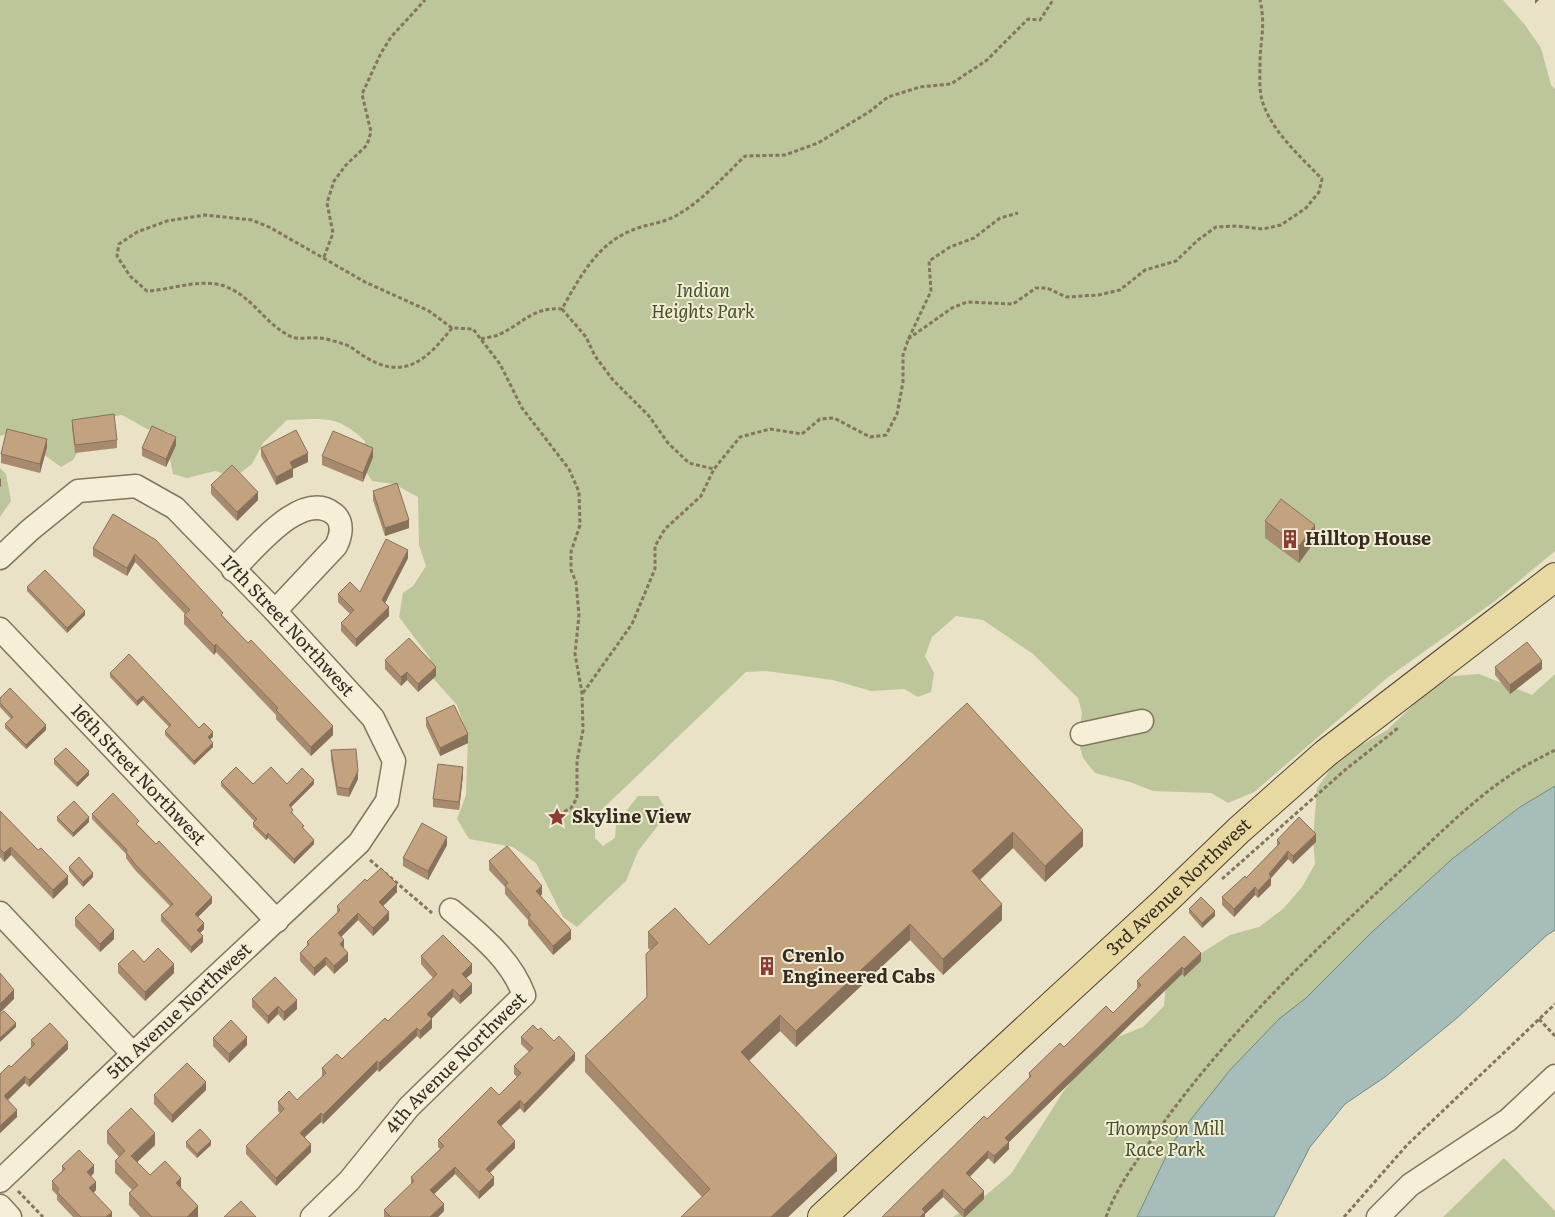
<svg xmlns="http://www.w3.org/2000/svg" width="1555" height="1217" viewBox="0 0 1555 1217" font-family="Literata,serif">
  <rect width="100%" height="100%" fill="#e9e2c6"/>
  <g fill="#bdc69b">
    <path d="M0,0H1503L1525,25L1541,48L1551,85L1555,89V551L1495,601L1387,678L1254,792L1228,803L1211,793L1153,791L1130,782L1095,773L1083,758L1078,740L1082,713L1078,698L1033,654L983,620L956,616L932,637L925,656L934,673L931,692L918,697L904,689L871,691L833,680L766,671L746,672L595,816V838L603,846L615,838L616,824L638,796H658L668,813L638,851L626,881L577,927L563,917L536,863L513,847L469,839L457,819L466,795L468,736L457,705L432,677L430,658L399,617L403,593L413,586L426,566L419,545L418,497L394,484L372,481L363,467L365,441C337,414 323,419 287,420L263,443L252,464L235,477L215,471L187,478L173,474L169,454V432L147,429L122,415L98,419L73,460L61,467L13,432L0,436Z"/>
    <path d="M0,468L6,474L11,501L0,517Z"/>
    <path d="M1479,674L1532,695L1555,674V856L1208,1217H953L986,1195L1011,1174L1063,1092L1095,1052L1120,1036L1143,1027L1164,1006L1167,975L1230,935L1259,927L1283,909L1302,887L1315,864L1313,839L1317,788L1332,767L1360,746L1387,730L1428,691L1453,676Z"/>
    <path d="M1504,1158L1555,1211V1217H1443Z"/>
  </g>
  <path fill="#a7bdb9" stroke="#6f8b86" d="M1555,786V930L1547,935L1457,1018L1385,1077L1345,1104L1310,1147L1274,1217H1137L1173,1142L1230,1070L1279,1019L1306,998L1371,933L1452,859L1520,807Z"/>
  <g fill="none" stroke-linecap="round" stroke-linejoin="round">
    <g stroke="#83755e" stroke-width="25">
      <g id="minor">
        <path id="s1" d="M0,558L30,530L78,491L136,486L175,508L275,611L373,718L394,761L387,801L359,843L133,1054L0,1181"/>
        <path d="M233,570C254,550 302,488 334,514C344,522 341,536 336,546L275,611"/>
        <path id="s2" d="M0,629L277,921"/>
        <path d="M1082,734L1142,721"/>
        <path d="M0,913L133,1054"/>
        <path d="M0,1206L10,1217"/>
        <path id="s3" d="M312,1217L349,1181L409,1107L524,995C511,959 479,934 451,910"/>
        <path d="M1378,1217L1410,1185L1508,1120L1555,1076"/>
      </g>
    </g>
    <g stroke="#514331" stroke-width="30">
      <g id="major">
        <path id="s4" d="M822,1217L1164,902L1239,830L1326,753L1555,577"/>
      </g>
    </g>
    <g stroke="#83755e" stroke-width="3" stroke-dasharray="4 2.5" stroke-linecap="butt">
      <path d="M324,257L333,233L327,203L334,181L346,165L367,145L371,132L362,94L381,53L391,37L425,0"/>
      <path d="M562,309L586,337L595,356L613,380L649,416L668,443L689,463L714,469"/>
      <path d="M452,328C428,358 406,381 367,358C359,354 353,347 344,344C336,342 327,338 318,338C310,337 299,340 292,337C267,326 254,299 229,288C204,276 173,290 147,291L130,276L117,256L119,244L137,232L167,221L205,215L252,220L271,228L365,282L429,311L452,328L473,329L500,364L522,408L569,469L579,492L580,525L571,552V570L576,582L579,615L575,654L582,693L583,730L577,761V798L571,808L559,814"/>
      <path d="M481,339C487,337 495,337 500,334C524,323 532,307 562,309C578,280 596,246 628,232C644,224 663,224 679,214C704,199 724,176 745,156L785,155L818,143L869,112L888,97L920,87L951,84L987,60L1028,19L1040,20L1053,0"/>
      <path d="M908,339L952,308L967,302L1013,304L1036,288H1047L1066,297L1099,295L1120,290L1145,270L1176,261L1198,240L1216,227L1236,226L1263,229L1281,225L1306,208L1319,192L1322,179C1300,156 1271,131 1262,100C1259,90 1260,75 1260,65C1260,39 1266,27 1260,0"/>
      <path d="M583,693L632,624L655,569V546L665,529L701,496L714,469L740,437L770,429L802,434L820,419L834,418L870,437L886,435L897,414L903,382V355L908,340L931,291L929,261L950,247L974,238L1000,218L1018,213"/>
      <path d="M370,860L432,913"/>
      <path d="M1222,879L1345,770L1398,728"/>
      <path d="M1539,1019L1555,1036"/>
      <path d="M18,1191L43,1217"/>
      <path d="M1106,1217C1116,1189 1133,1166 1150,1142C1218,1042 1309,955 1398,873C1432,841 1470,802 1509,776C1523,766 1540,758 1555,750"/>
      <path d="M1344,1217L1407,1145L1555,1004"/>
    </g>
    <use href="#minor" stroke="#f5efd8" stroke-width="22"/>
    <use href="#major" stroke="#e8d9a2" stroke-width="28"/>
  </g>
  <g fill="#a88b6e">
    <path d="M72,420L117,440V448L75,453L72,428Z"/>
    <path d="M176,445L166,467L142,456V448Z"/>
    <path d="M47,447L40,473L1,463V454Z"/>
    <path d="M261,448L308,462L293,469V477L276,485L261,456Z"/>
    <path d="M322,456L373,457L363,482L322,465Z"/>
    <path d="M211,485L258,500L237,521L211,494Z"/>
    <path d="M373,491L409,528L385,536L373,500Z"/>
    <path d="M113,514L223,616L333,735L311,756L276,719V715L216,652L214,655L184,624V615L185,614L135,562L127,576L93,556V548Z"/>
    <path d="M1265,521L1315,541L1299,563L1265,538Z"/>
    <path d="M408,558L385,603L389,616L356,647L341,631V623L350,614L338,602V594L360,592Z"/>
    <path d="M27,587L85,615L67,633L27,591Z"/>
    <path d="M385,660L436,676L418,692L407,680L401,686L385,669Z"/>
    <path d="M1495,667L1542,669L1510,694L1495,675Z"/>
    <path d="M110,673L213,737L210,739L213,747L194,765L165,735V731L169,727L143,700L137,706L110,677Z"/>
    <path d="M0,698L46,730L26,749L5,728V724L11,719L0,707Z"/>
    <path d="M967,703L1083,846L1045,882L1013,848L980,880L1002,920L943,975L910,940L796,1047L780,1031L749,1061L837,1171L788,1217H681L702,1197L585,1072V1056L647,998L650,950L648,948V932L709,945Z"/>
    <path d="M426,718L468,743L440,756L426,726Z"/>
    <path d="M331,750L358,779L349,797L337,795L331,759Z"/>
    <path d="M54,759L89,775L77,787L54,764Z"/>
    <path d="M463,775L459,810L433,807V799Z"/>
    <path d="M221,782L253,784H314L291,807L293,814L314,844L294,864L268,838L266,840L253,827V823L254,821L221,786Z"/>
    <path d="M0,811L38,850L68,884L53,899L11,855L4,862L0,857Z"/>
    <path d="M92,814L139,826L212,903L198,917L204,929L200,933L203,942L191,953L161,921V915L170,906L135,870L126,858V854L92,819Z"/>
    <path d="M57,817L89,822L73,837L57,821Z"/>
    <path d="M1277,840L1316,842L1293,864L1288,859L1271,878V885L1258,898L1255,895L1234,917L1222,905V897L1246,878L1277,846Z"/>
    <path d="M447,845L428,880L403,866V858Z"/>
    <path d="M489,861L542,894L541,896L571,939L553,955L528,925V920L505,894V887L489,870Z"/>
    <path d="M69,867L93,877L83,887L69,871Z"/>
    <path d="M367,881L397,892L383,906L389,920L373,936L358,920L341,937L344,948L348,961L334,974L326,965L314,976L300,961V953L307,946V942L337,914V906Z"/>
    <path d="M1189,909L1215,916L1202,928L1189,913Z"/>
    <path d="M75,918L114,939L100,952L75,926Z"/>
    <path d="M421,956L472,973L466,978L472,993L460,1004L453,997L431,1019L432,1028L420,1039L417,1036L379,1072L377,1070L323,1124L321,1122L305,1137L311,1152L276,1186L246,1154V1146L280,1113L278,1111V1102L297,1100L322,1077V1068L342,1059L388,1021L433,978L421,964Z"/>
    <path d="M1201,961L1184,977L1182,974L1081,1072L1009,1142V1149L994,1164L988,1158L970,1177L984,1199L965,1217H963L943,1197L925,1214V1217H882L987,1119L1029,1079V1073L1064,1047L1113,1013L1137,989V981Z"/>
    <path d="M144,962L174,973L145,1001L118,973V964Z"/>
    <path d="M252,999L297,1009L284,1021L278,1014L268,1024L252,1007Z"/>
    <path d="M538,1030L554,1041L575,1060L524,1113L520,1108L501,1126L515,1148L490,1173L494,1185L479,1199L455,1174L434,1194L444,1211L438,1217H384V1210L411,1184V1177L440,1149L438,1147V1140L499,1095L517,1077L514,1074V1066L529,1052L521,1044V1037Z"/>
    <path d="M213,1038L247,1045L229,1063L213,1046Z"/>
    <path d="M31,1040L68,1049L29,1087L25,1083L7,1100L17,1117L0,1133V1074L11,1067L31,1047Z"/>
    <path d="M206,1090L172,1123L154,1104V1095Z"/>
    <path d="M107,1131L155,1145L137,1162L150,1175L181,1188L198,1217H140L129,1205V1193L132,1190L115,1173V1161L119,1157L107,1143Z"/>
    <path d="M186,1142L211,1145L197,1158L186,1147Z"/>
    <path d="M62,1166L94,1173L91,1176L96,1190L93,1193L112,1217H73L57,1200V1195L52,1190V1181L62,1171Z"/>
  </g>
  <g fill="#88715a">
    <path d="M1535,0H1539L1535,4Z"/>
    <path d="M176,437V445L166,467V459Z"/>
    <path d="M47,439V447L40,473V464Z"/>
    <path d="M373,448V457L363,482V473Z"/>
    <path d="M308,453V462L293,469V477L276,485V477L290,462Z"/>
    <path d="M1,478V486L0,487V479Z"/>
    <path d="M258,492V500L237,521V512Z"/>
    <path d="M409,520V528L385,536V528Z"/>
    <path d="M1315,525V541L1299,563V546Z"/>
    <path d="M408,550V558L382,609V600Z"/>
    <path d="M135,554V562L127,576V568Z"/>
    <path d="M389,607V616L356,647V639Z"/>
    <path d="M85,611V615L67,633V628Z"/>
    <path d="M216,644V652L214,655V646Z"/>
    <path d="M1542,661V669L1510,694V685Z"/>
    <path d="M436,667V676L418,692V684Z"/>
    <path d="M407,672V680L401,686V677Z"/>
    <path d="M143,696V700L137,706V701Z"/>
    <path d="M46,725V730L26,749V745Z"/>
    <path d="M333,726V735L311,756V747Z"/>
    <path d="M213,732V737L208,741V737Z"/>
    <path d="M468,734V743L440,756V748Z"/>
    <path d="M213,743V747L194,765V761Z"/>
    <path d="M463,767V775L459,810V802Z"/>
    <path d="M89,771V775L77,787V783Z"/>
    <path d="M358,771V779L349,797V789Z"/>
    <path d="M314,780V784L289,809V805Z"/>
    <path d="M89,817V822L73,837V833Z"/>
    <path d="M1083,830V846L1045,882V866Z"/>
    <path d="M1013,832V848L972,887V871Z"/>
    <path d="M268,833V838L266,840V836Z"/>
    <path d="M1316,834V842L1293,864V856Z"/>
    <path d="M447,837V845L428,880V871Z"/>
    <path d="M314,840V844L294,864V859Z"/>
    <path d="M11,847V855L4,862V853Z"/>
    <path d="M1288,851V859L1271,878V885L1258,898V891L1269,874Z"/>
    <path d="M93,873V877L83,887V882Z"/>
    <path d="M68,876V884L53,899V890Z"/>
    <path d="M397,884V892L379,910V902Z"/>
    <path d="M542,886V894L536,899V891Z"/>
    <path d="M1255,887V895L1234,917V909Z"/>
    <path d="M212,897V903L195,920V914Z"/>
    <path d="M1002,904V920L943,975V959Z"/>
    <path d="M1215,911V916L1202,928V923Z"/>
    <path d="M389,912V920L373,936V928Z"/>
    <path d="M358,913V920L338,940V933Z"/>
    <path d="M204,923V929L197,936V930Z"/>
    <path d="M910,924V940L796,1047V1031Z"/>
    <path d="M114,930V939L100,952V944Z"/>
    <path d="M571,930V939L553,955V946Z"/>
    <path d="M203,936V942L191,953V947Z"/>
    <path d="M344,940V948L340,952V944Z"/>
    <path d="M348,953V961L334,974V966Z"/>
    <path d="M1201,953V961L1184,977V969Z"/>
    <path d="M326,957V965L314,976V968Z"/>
    <path d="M174,964V973L145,1001V992Z"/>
    <path d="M472,964V973L462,982V974Z"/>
    <path d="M1182,967V974L1081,1072L1009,1142V1149L994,1164V1156L1005,1138L1081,1064Z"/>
    <path d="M472,984V993L460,1004V996Z"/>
    <path d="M453,989V997L427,1023V1014Z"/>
    <path d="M14,990V999L0,1013V1004Z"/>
    <path d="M297,1000V1009L284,1021V1012Z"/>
    <path d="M278,1006V1014L268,1024V1016Z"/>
    <path d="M780,1015V1031L741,1068V1052Z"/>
    <path d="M432,1019V1028L420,1039V1031Z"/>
    <path d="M16,1023V1027L0,1042V1038Z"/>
    <path d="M417,1028V1036L379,1072V1063Z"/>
    <path d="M247,1037V1045L229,1063V1054Z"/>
    <path d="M68,1042V1049L29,1087V1080Z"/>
    <path d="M575,1053V1060L524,1113V1105Z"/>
    <path d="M377,1061V1070L323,1124V1115Z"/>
    <path d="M25,1076V1083L4,1104V1096Z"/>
    <path d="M206,1082V1090L172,1123V1115Z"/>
    <path d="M520,1100V1108L497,1130V1122Z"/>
    <path d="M17,1110V1117L0,1133V1126Z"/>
    <path d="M321,1113V1122L300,1141V1133Z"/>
    <path d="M155,1133V1145L131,1168V1156Z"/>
    <path d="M211,1141V1145L197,1158V1154Z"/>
    <path d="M515,1141V1148L486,1176V1169Z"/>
    <path d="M311,1144V1152L276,1186V1178Z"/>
    <path d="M988,1151V1158L966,1180V1173Z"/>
    <path d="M837,1155V1171L788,1217H771Z"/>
    <path d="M94,1165V1173L87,1180V1172Z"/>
    <path d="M455,1167V1174L430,1198V1190Z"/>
    <path d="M494,1177V1185L479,1199V1192Z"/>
    <path d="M181,1178V1190L176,1183Z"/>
    <path d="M96,1182V1190L89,1197V1188Z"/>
    <path d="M943,1189V1197L925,1214V1217H920L922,1209Z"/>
    <path d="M984,1191V1199L965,1217H964V1210Z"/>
    <path d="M444,1204V1211L438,1217H430Z"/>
    <path d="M198,1206V1217H187Z"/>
    <path d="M112,1212V1217H106Z"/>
  </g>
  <g fill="#c3a280" stroke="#88715a">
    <path d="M114,414L117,440L75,445L72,420Z"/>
    <path d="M152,426L176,437L166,459L142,448Z"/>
    <path d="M7,429L47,439L40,464L1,454Z"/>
    <path d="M296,430L308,453L290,462L293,468L276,477L261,448Z"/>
    <path d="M333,431L373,448L363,473L322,456Z"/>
    <path d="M232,465L258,492L237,512L211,485Z"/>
    <path d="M397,483L409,520L385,528L373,491Z"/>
    <path d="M1281,499L1315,525L1299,546L1265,521Z"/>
    <path d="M113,514L156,540L223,613L221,615L248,643L251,640L333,726L311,747L276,710L278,708L216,644L214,646L184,615L190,610L135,554L127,568L93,548Z"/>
    <path d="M386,539L408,550L382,600L389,607L356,639L341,623L354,610L338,594L350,582L360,592Z"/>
    <path d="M45,570L85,611L67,628L27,587Z"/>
    <path d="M409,638L436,667L418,684L407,672L401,677L385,660Z"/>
    <path d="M1527,642L1542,661L1510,685L1495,667Z"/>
    <path d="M129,654L199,728L204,723L213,732L208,737L213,743L194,761L165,731L171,725L143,696L137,701L110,673Z"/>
    <path d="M10,688L46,725L26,745L5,724L13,717L0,703V698Z"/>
    <path d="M967,703L1083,830L1045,866L1013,832L972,871L1002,904L943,959L910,924L796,1031L780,1015L741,1052L837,1155L771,1217H681L710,1189L585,1056L647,997L646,954L658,943L648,932L675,908L709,945Z"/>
    <path d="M454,705L468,734L440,748L426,718Z"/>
    <path d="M66,748L89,771L77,783L54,759Z"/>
    <path d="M356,749L358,771L349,789L337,787L331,750Z"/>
    <path d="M438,764L463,767L459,802L433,799Z"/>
    <path d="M236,767L253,784L271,767L287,784L302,768L314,780L289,805L293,810L291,812L304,826L302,827L314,840L294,859L268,833L266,836L253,823L257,819L221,782Z"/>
    <path d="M113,793L139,821L136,824L156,844L159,841L212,897L195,914L204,923L197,930L203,936L191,947L161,915L173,904L135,864L126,852L127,850L92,814Z"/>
    <path d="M74,801L89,817L73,833L57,817Z"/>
    <path d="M0,811L38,850L41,848L68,876L53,890L11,847L4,853L0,849Z"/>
    <path d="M1299,817L1316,834L1293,856L1288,851L1269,874L1271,877L1258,891L1255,887L1234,909L1222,897L1245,876L1246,878L1280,843L1277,840Z"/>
    <path d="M422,823L447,837L428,871L403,858Z"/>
    <path d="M507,846L542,886L536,891L571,930L553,946L528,917L531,915L505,885L508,883L489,861Z"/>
    <path d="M79,857L93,873L83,882L69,867Z"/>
    <path d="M381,868L397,884L379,902L389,912L373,928L358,913L338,933L344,940L340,944L348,953L334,966L326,957L314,968L300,953L309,944L307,942L340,910L337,906L365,879L367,881Z"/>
    <path d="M1201,897L1215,911L1202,923L1189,909Z"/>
    <path d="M89,904L114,930L100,944L75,918Z"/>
    <path d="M443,935L472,964L462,974L472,984L460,996L453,989L427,1014L432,1019L420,1031L417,1028L379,1063L377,1061L323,1115L321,1113L300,1133L311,1144L276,1178L246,1146L284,1109L278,1102L289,1091L297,1100L326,1073L322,1068L337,1054L342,1059L385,1018L388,1021L437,974L421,956Z"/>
    <path d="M1184,936L1201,953L1184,969L1182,967L1081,1064L1005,1138L1009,1142L994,1156L988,1151L966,1173L984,1191L964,1210L943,1189L922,1209L925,1212L920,1217H882L984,1116L987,1119L1031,1076L1029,1073L1060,1043L1064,1047L1106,1006L1113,1013L1141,985L1137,981Z"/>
    <path d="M158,948L174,964L145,992L118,964L133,950L144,962Z"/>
    <path d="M0,973L14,990L0,1004Z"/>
    <path d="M275,977L297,1000L284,1012L278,1006L268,1016L252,999Z"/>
    <path d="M4,1011L16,1023L0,1038V1014Z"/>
    <path d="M231,1020L247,1037L229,1054L213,1038Z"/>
    <path d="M50,1023L68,1042L29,1080L25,1076L4,1096L17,1110L0,1126V1074L9,1065L11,1067L35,1044L31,1040Z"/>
    <path d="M533,1025L538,1030L541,1028L554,1041L559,1036L575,1053L524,1105L520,1100L497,1122L515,1141L486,1169L494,1177L479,1192L455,1167L430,1190L444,1204L430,1217H391L384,1210L414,1181L411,1177L444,1146L438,1140L491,1087L499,1095L521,1073L514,1066L533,1048L521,1037Z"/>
    <path d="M187,1063L206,1082L172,1115L154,1095Z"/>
    <path d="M131,1108L155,1133L131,1156L150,1175L165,1161L181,1178L176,1183L198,1206L187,1217H152L129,1193L138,1185L115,1161L125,1151L107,1131Z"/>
    <path d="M200,1129L211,1141L197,1154L186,1142Z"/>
    <path d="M79,1150L94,1165L87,1172L96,1182L89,1188L112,1212L106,1217H81L57,1192L59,1189L52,1181L65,1169L62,1166Z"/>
    <path d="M241,1201L256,1217H224Z"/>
  </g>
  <defs>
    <g id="building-bare" transform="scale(1.5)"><path d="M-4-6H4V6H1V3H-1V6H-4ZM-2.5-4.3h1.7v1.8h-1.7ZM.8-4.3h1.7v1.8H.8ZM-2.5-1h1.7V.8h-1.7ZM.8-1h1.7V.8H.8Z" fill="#8b3c34" stroke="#f2ecd5" stroke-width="2.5" paint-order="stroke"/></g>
    <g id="sight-bare" transform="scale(1.5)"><path d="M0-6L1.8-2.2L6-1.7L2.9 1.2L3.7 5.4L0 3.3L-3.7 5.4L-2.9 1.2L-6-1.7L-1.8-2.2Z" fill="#8b3c34" stroke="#f2ecd5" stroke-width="2.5" paint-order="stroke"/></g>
  </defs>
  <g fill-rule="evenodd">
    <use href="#building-bare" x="1290" y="539"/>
    <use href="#sight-bare" x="557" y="817"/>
    <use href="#building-bare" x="767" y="966"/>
  </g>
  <g text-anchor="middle" stroke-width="4" stroke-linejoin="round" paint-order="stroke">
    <g font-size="18" font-style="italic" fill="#424f29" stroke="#f2ecd5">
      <text x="703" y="297">Indian<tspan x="703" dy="21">Heights Park</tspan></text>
      <text x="1165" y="1135">Thompson Mill<tspan x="1165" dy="21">Race Park</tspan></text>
    </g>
    <g font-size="18" font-weight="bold" fill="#342c20" stroke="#f2ecd5" text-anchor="start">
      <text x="1305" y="545">Hilltop House</text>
      <text x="572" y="823">Skyline View</text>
      <text x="782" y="962">Crenlo<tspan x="782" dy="21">Engineered Cabs</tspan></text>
    </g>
    <g font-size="18" fill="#342c20" stroke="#f2ecd5">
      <text dy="6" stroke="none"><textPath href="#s1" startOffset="369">17th Street Northwest</textPath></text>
      <text dy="6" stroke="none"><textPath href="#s2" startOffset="201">16th Street Northwest</textPath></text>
      <text dy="6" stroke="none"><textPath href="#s4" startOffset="486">3rd Avenue Northwest</textPath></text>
      <text transform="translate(179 1011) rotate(-43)" y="6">5th Avenue Northwest</text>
      <text dy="6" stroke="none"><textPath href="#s3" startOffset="211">4th Avenue Northwest</textPath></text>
    </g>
  </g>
</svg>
